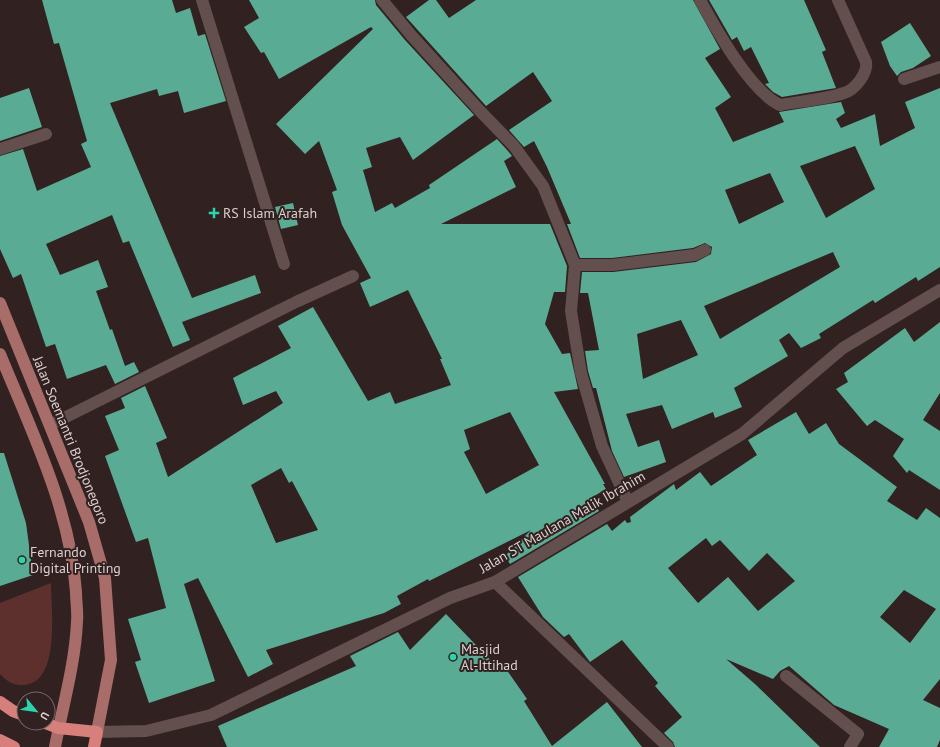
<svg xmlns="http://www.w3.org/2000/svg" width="940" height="747" viewBox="0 0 940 747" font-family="'PT Sans',sans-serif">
  <rect width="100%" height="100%" fill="#312120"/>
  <path fill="#5d302e" d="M51,583C51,608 61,683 24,685C14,686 6,681 0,674V603Z"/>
  <g fill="#5aab93" fill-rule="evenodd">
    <path d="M42,0H172L176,13L190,8L198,36L205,34L226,101L184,113L178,91L159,96L157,89L110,103L192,298L255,275L261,293L182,322L190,340L173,347L129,241L123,243L112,215L46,244L60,275L98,260L108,287L96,291L110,330L112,329L125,366L134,362L139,372L115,384L106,365L67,379L55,344L46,347L21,274L13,278L0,249V156L23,149L37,191L91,167L81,144L87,141L59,43L54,44Z"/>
    <path d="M249,0H375L376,5L405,40L474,115L413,160L400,137L366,148L372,167L363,170L375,212L392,203L395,208L430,188L429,185L497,139L508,151L512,156L504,161L516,187L441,224H550L567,266L565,292H554L545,324L562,354L570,353L578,389L554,392L605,484H603L606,489L591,498L599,511L510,564L505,556L531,530L429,581L428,579L397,596L401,604L384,613L266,650L273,664L248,677L198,578L184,584L215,681L149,703L135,662L141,660L128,619L166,608L148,538L136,542L105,456L119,450L105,416L125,408L121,398L145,386L167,438L156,443L168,477L283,403L276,391L243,405L233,378L291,348L278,326L313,307L368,401L390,392L395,404L451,385L440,359H442L408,290L370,307L360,283L371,278L342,225L332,192L337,190L319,141L305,154L276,124L373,29L371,27L279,79L264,52L261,53L244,27L259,18ZM510,412L539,465L486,494L464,452L470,449L464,430ZM281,468L289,483L292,481L318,530L276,543L251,485Z"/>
    <path d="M429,0H436L449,18L476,0H693L720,49L705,58L731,97L715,108L733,142L784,122L779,112L841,102L845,113L836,119L841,128L875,114L880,146L915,128L905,102L940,88V267L918,281L916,277L875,303L873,300L819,334L821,338L801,348L789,333L779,340L788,356L734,388L742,407L715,418L713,412L672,429L662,405L626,414L638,447L659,440L666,462L624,477L612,451L596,388H593L588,371L585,351L599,350L588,293H580L582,272H613L696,262L711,254L712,247L705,243L693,248L612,258H580L567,224H571L547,167L534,141L524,147L509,130L552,101L533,72L486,106L406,17ZM855,146L875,189L826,218L800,166ZM770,173L784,202L739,224L725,190ZM833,252L840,267L720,339L704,306ZM681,320L698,355L643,379L637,334Z"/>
    <path d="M709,0H804L826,50L822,52L836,88L782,97L773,92L765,84L769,83L751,47L744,51L737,37L732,40Z"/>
    <path d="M910,23L931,56L913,68L901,72L897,76L890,66L881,42Z"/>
    <path d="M29,88L42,127L0,141V98Z"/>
    <path d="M293,203L298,225L281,229L275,207Z"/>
    <path d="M940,322V393L923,420L940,431V490L909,470L907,473L893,456L904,439L875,420L867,426L836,389L848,382L844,373L905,328L914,342Z"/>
    <path d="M796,412L809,434L826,423L839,444L897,487L887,501L917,520L926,508L940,518V679L923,700L940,708V740L937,747H879L889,729L834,705L789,666L780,671L773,679L726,659L755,684L820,747H675L673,742L664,733L682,717L655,686L658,683L622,640L590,662L569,634L564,637L543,617L518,577L607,524L612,531L625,520L627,523L631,522L630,517L674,484L676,490L700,472L711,486L757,455L748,440ZM706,538L712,546L720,540L749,571L767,553L795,581L758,611L728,577L698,603L668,568ZM904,590L936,609L910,643L880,617Z"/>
    <path d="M0,453H4L26,523L33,575L0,586Z"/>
    <path d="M446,614L502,672L506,669L527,699L524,701L552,746L607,702L642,747H227L218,726L356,666L350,656L398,632L410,650Z"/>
  </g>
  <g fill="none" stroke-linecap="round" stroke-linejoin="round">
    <g stroke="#624f4e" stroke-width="12">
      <path d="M202,0L284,264"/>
      <path d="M382,0L411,35L480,111L514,146L543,186L575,265L571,311L581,373L602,446L628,502"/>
      <path d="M700,0C716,29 750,91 780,105C801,101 824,100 844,93C855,90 868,73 866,62L838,0"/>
      <path d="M904,79L940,67"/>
      <path d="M0,149L46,134"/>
      <path d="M575,265H612L695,255L705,250"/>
      <path d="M50,425L296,302L353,276"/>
      <path d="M495,582L668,747"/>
      <path d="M786,676L858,734L850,747"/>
      <path d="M97,732L146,731L211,715L450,598L495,582L742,434L843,348L940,290"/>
    </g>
    <g stroke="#a86c69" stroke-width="12">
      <path d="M0,303L89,522L105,578L111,660L97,732"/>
      <path d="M0,354C31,430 70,508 76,592C76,602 78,612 77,622C75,664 63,705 55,747"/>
    </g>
    <g stroke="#d67f7b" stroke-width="12">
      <path d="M0,702L13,711L24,715"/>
      <path d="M45,723L58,728L97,732L94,747"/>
      <path d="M0,740L14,747"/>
    </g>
  </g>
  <g fill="#2ad5ac" stroke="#312120" stroke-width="1.5">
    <path d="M212 207h4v4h4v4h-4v4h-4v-4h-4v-4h4z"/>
    <circle cx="22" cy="560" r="4"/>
    <circle cx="453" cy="657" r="4"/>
  </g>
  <g text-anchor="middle" stroke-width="4" stroke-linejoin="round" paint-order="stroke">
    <g font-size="14" fill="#dcd0d0" stroke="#312120" text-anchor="start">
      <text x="223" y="218">RS Islam Arafah</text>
      <text x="30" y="557">Fernando<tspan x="30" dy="16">Digital Printing</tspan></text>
      <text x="461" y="654">Masjid<tspan x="461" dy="16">Al-Ittihad</tspan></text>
    </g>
    <g font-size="14" fill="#dcd0d0" stroke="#312120">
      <text transform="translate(71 440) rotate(68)" y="5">Jalan Soemantri Brodjonegoro</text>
      <text transform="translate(562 522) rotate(-30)" y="5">Jalan ST Maulana Malik Ibrahim</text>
    </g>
  </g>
  <g transform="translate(36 711) rotate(119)"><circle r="19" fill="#312120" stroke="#756766"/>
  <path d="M0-3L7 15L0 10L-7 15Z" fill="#2ad5ac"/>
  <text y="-6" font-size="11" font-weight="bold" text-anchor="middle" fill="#dcd0d0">U</text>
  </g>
</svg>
